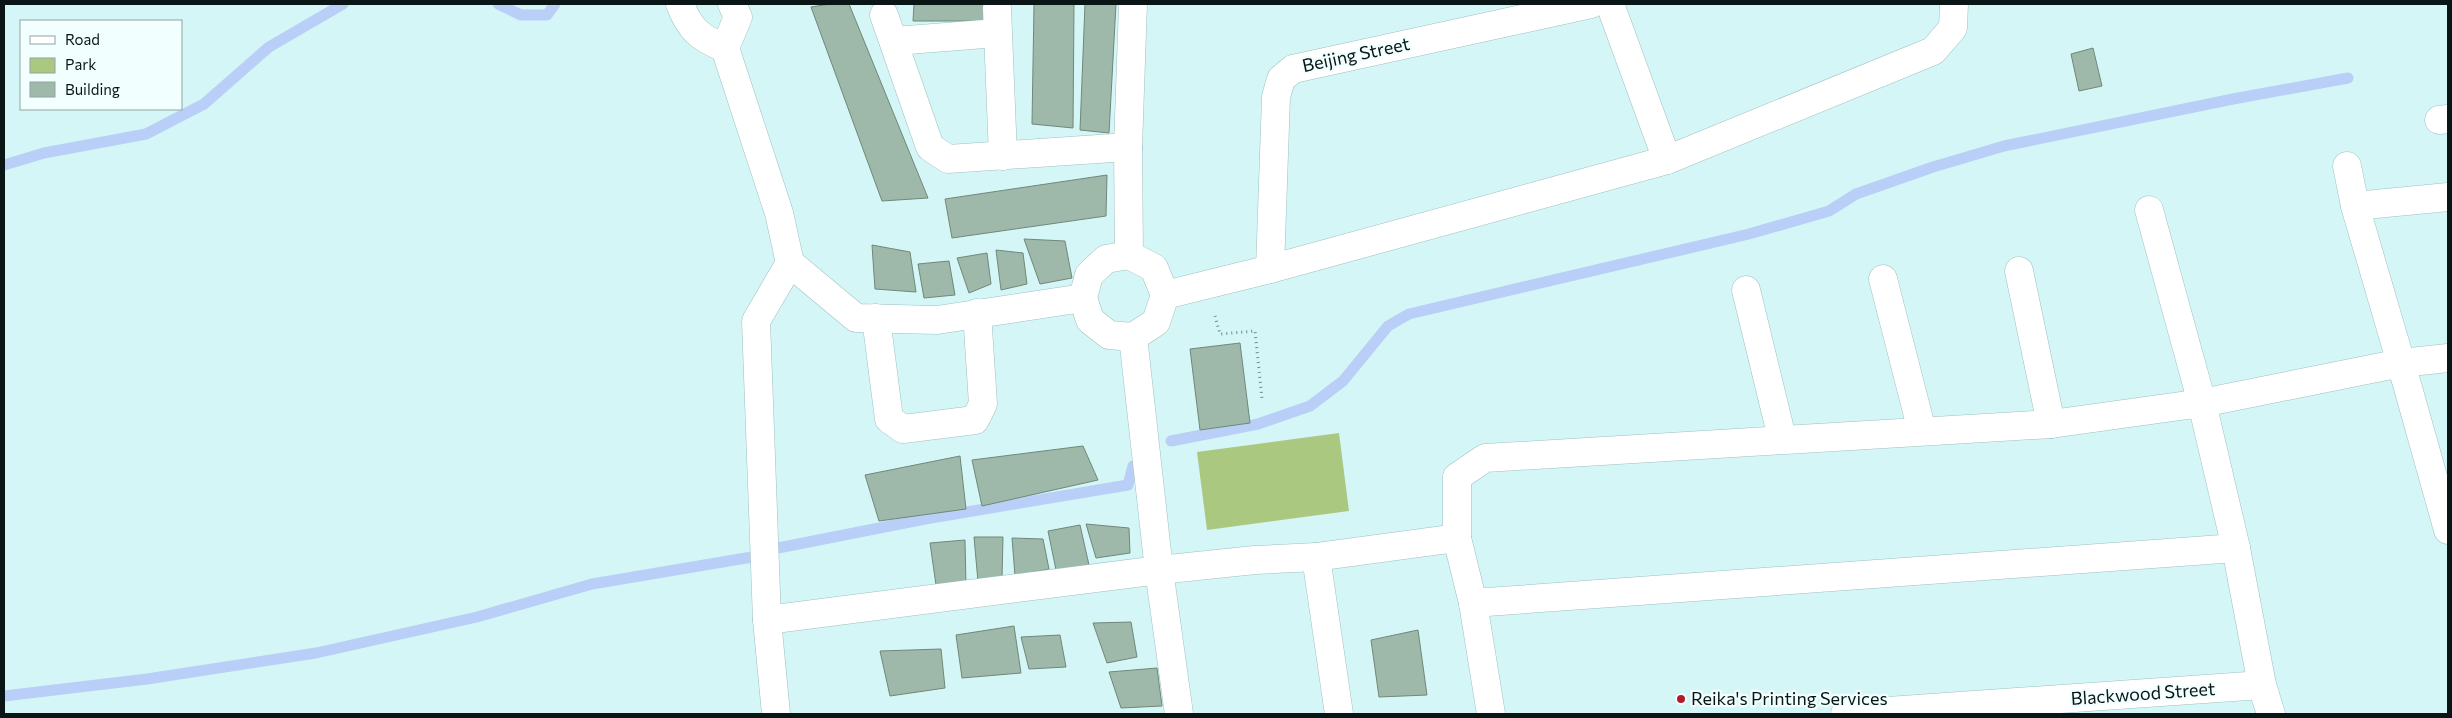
<svg xmlns="http://www.w3.org/2000/svg" width="2452" height="718" viewBox="0 0 2452 718" font-family="Commissioner,sans-serif">
  <rect width="100%" height="100%" fill="#d5f6f6"/>
  <path fill="#abc881" d="M1339,433L1349,511L1207,530L1197,452Z"/>
  <g fill="none" stroke-linecap="round" stroke-linejoin="round">
    <g stroke="#bacff7" stroke-width="11">
      <path d="M498,4L521,15H547L555,4"/>
      <path d="M4,165L44,153L146,134L204,104L269,47L343,4"/>
      <path d="M1171,441L1258,424L1310,406L1343,381L1388,326L1409,314L1749,234L1829,211L1856,194L1933,167L2004,146L2233,99L2348,78"/>
      <path d="M778,548L925,519L1128,485L1133,466"/>
      <path d="M4,696L147,679L316,653L477,617L592,584L752,557"/>
    </g>
  </g>
  <g fill="#9eb8aa" stroke="#6f887a">
    <path d="M830,4H849L928,198L882,201L811,7Z"/>
    <path d="M914,4H989L987,21H913Z"/>
    <path d="M1034,4H1074L1073,128L1032,124Z"/>
    <path d="M1085,4H1116L1109,133L1080,130Z"/>
    <path d="M2093,48L2102,86L2079,91L2071,54Z"/>
    <path d="M1107,175L1106,216L952,238L945,199Z"/>
    <path d="M1024,239L1065,241L1072,278L1040,284Z"/>
    <path d="M872,245L910,252L916,292L875,289Z"/>
    <path d="M996,250L1023,253L1027,284L1001,290Z"/>
    <path d="M987,253L991,284L969,293L957,258Z"/>
    <path d="M949,261L955,295L924,298L918,264Z"/>
    <path d="M1240,343L1250,423L1200,430L1190,349Z"/>
    <path d="M1083,446L1098,480L982,506L972,460Z"/>
    <path d="M960,456L966,509L879,521L865,475Z"/>
    <path d="M1086,524L1129,528L1130,553L1096,558Z"/>
    <path d="M1080,525L1089,565L1056,570L1048,531Z"/>
    <path d="M974,537H1003L1002,579L978,582Z"/>
    <path d="M1012,538L1043,539L1049,569L1015,576Z"/>
    <path d="M965,540L966,586L936,585L930,543Z"/>
    <path d="M1131,622L1137,657L1107,663L1093,623Z"/>
    <path d="M1014,626L1021,673L962,678L956,635Z"/>
    <path d="M1418,630L1427,695L1379,697L1371,640Z"/>
    <path d="M1060,635L1066,667L1029,669L1021,637Z"/>
    <path d="M941,649L945,688L890,696L880,651Z"/>
    <path d="M1157,668L1162,706L1121,708L1109,672Z"/>
  </g>
  <g fill="none" stroke-linecap="round" stroke-linejoin="round">
    <g stroke="#9fc0bf" stroke-width="29">
      <g id="minor">
        <path d="M680,4C690,30 700,38 725,48"/>
        <path d="M732,4L738,17L725,48L779,213L790,263L856,318L937,320L1083,298"/>
        <path d="M1610,4L1667,160"/>
        <path d="M997,8L1003,156"/>
        <path d="M884,15L930,147L948,159L1128,147"/>
        <path d="M895,41L997,33"/>
        <path d="M2439,120L2448,119"/>
        <path d="M2347,166L2355,206L2401,363L2448,358"/>
        <path d="M2355,206L2448,197"/>
        <path d="M2149,210L2202,403L2401,363L2448,530"/>
        <path d="M1129,255L1154,268L1165,295L1156,322L1133,337L1109,335L1090,320L1083,298L1089,275L1106,259Z"/>
        <path d="M1129,255L1128,147L1133,4"/>
        <path d="M790,263L756,321L767,620L1159,570L1255,560L1316,557L1457,538L1473,603L1491,714"/>
        <path d="M1270,269L1276,97L1281,79L1293,69L1591,4"/>
        <path d="M2019,271L2051,424"/>
        <path d="M1883,279L1922,431"/>
        <path d="M1746,290L1782,438"/>
        <path d="M1165,295L1270,269L1667,160L1933,51L1953,28L1954,4"/>
        <path d="M876,318L889,419L903,429L975,420L983,404L977,313"/>
        <path d="M1133,337L1159,570L1179,714"/>
        <path d="M1457,538V477L1485,458L2051,424L2202,403L2236,548L2262,685L2271,714"/>
        <path d="M1316,557L1339,714"/>
        <path d="M1473,603L2236,548"/>
        <path d="M767,620L776,714"/>
        <path d="M1845,714L2262,685"/>
      </g>
    </g>
    <path stroke="#748a8a" stroke-width="3" stroke-dasharray="1 4" stroke-linecap="butt" d="M1215,316L1220,334L1255,331L1262,399"/>
    <use href="#minor" stroke="#fff" stroke-width="28"/>
  </g>
  <circle fill="#af1c28" stroke="#f2ffff" stroke-width="2" cx="1681" cy="699" r="5"/>
  <g text-anchor="middle" stroke-width="4.5" stroke-linejoin="round" paint-order="stroke">
    <g font-size="18" fill="#0a1616" stroke="#f2ffff">
      <text transform="translate(1356 55) rotate(-12)" y="6">Beijing Street</text>
      <text transform="translate(2143 694) rotate(-4)" y="6">Blackwood Street</text>
    </g>
    <g font-size="18" fill="#0a1616" stroke="#f2ffff" text-anchor="start">
      <text x="1691" y="705">Reika's Printing Services</text>
    </g>
  </g>
  <rect width="2452" height="718" fill="none" stroke="#0a1616" stroke-width="10"/>
  <rect x="20" y="20" width="162" height="90" fill="#f2ffff" stroke="#95a2a2"/>
  <rect x="30" y="36" width="25" height="8" fill="#ffffff" stroke="#95a2a2"/>
  <text x="65" y="45" font-size="15" fill="#0a1616">Road</text>
  <rect x="30" y="58" width="25" height="15" fill="#abc881" stroke="#95a2a2"/>
  <text x="65" y="70" font-size="15" fill="#0a1616">Park</text>
  <rect x="30" y="82" width="25" height="15" fill="#9eb8aa" stroke="#95a2a2"/>
  <text x="65" y="95" font-size="15" fill="#0a1616">Building</text>
</svg>
